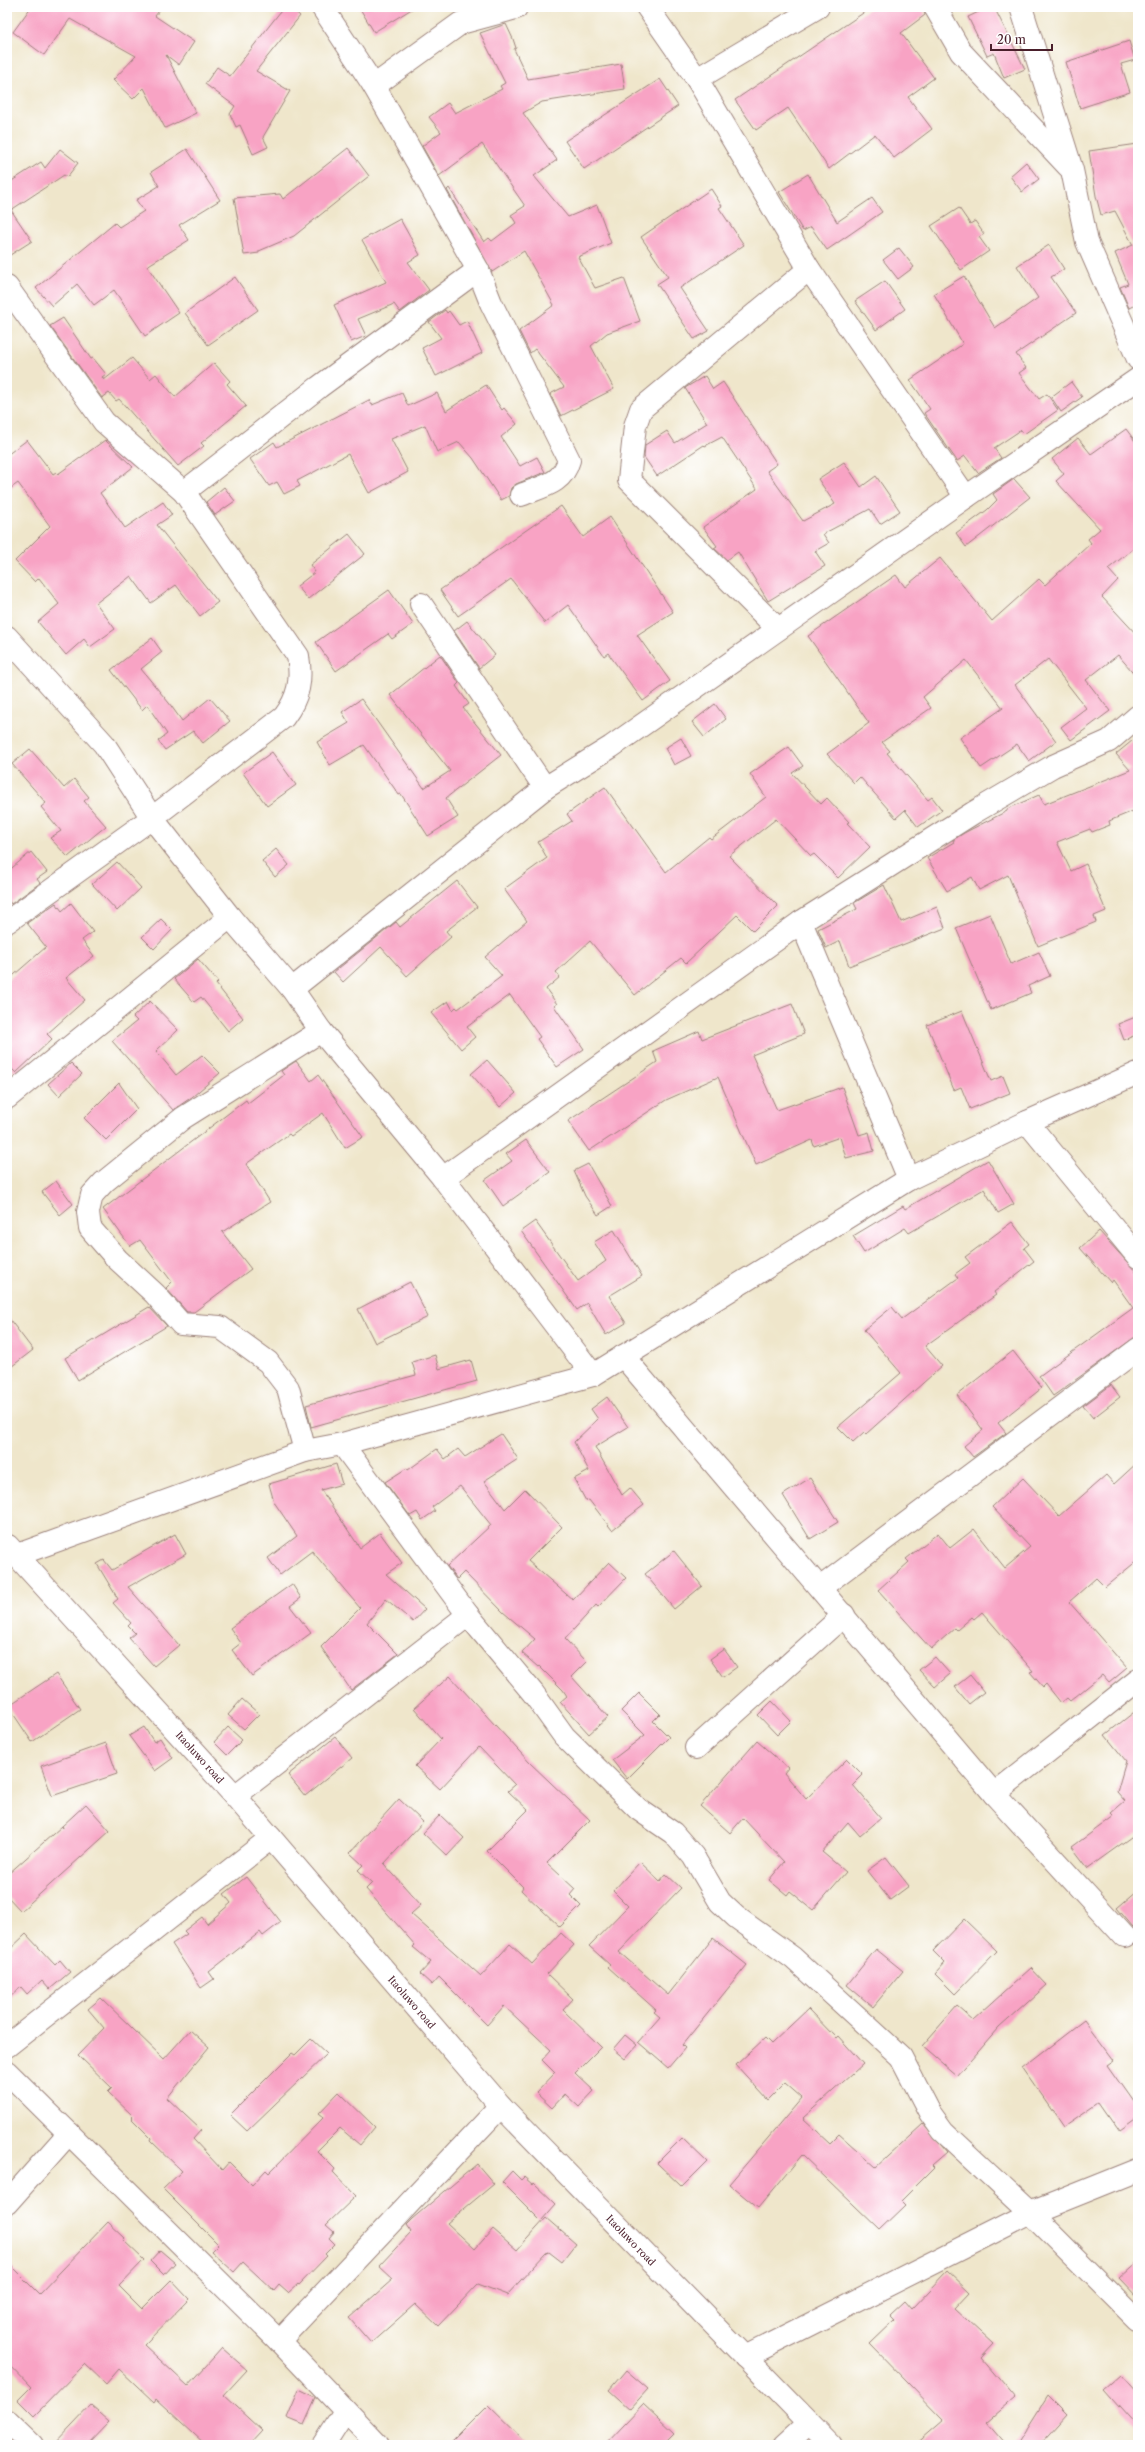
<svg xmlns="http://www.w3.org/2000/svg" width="1145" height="2452" viewBox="0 0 1145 2452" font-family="'Libre Caslon Text',serif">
  <rect width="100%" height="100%" fill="#fff"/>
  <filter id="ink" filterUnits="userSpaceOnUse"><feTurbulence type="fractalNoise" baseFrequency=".025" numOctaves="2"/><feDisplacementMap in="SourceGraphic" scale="8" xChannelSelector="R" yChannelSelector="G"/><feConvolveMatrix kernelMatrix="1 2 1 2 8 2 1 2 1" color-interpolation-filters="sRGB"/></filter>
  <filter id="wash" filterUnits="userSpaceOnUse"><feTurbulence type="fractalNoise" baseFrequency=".012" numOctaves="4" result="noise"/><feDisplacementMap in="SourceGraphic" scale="16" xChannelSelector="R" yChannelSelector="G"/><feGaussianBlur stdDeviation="0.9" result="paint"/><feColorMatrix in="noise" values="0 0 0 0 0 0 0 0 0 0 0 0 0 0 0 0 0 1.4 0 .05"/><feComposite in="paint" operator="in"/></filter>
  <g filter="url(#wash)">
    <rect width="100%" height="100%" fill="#efe6cb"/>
    <g id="blocks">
      <g fill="#f8a3c4">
        <path d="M31,7H162L155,16L194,42L179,65L166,55L196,113L165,128L144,88L133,99L113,80L136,56L70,19L44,55L13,32Z"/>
        <path d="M284,7H290L300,16L256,71L290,91L263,137L268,147L253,154L240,125L236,127L230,114L235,106L205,84L217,67L230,76Z"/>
        <path d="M359,7H415L374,32Z"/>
        <path d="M872,7H923L925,15L901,33L934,78L908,97L932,129L894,158L875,134L829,169L788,108L756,130L735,100Z"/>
        <path d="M989,7H994L1025,69L1004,78L994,53L987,56L968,17Z"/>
        <path d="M506,24L513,39L516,48L514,49L528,79L621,64L625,89L542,102L523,113L557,160L534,176L568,217L597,205L611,243L578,257L595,288L624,278L640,321L607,333L591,346L614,389L561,416L550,394L564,387L535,349L530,353L519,331L554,305L524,251L492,272L447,190L449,188L484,242L489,238L492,241L516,223L511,215L525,206L482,144L439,176L422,146L441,132L429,117L448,103L455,113L502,89L500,86L505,83L480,33Z"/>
        <path d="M1129,41L1135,60L1121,64L1130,92L1080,108L1066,62Z"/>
        <path d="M660,79L678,106L584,169L565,141Z"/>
        <path d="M1138,144V307L1137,304L1129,308L1120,287L1128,284L1115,253L1133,245L1115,211L1101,215L1096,196L1089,151Z"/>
        <path d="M348,148L369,176L294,236L259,251V253L244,255L234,198L280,194L283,199Z"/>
        <path d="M60,149L78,163L67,177L64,175L11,210L32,241L7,257V184L41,162L45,168Z"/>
        <path d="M187,149L220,200L179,225L189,240L147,266L179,313L145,336L114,290L94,305L77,284L52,306L36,288L115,223L119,227L144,211L136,200L159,186L151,172Z"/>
        <path d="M1026,162L1039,179L1022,192L1010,176Z"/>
        <path d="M808,174L837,222L872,198L882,212L827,250L811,227L803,231L779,192Z"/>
        <path d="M711,189L722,206L719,208L744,245L680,288L709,331L694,339L657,284L668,277L641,237Z"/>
        <path d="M959,208L970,224L975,221L984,234L979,237L989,251L961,270L931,226Z"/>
        <path d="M400,219L420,255L408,262L429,290L400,312L394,304L358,319L366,336L351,342L334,305L386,282L362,240Z"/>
        <path d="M1049,245L1064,269L1051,277L1076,313L1016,354L1026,368L1019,373L1039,399L1047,394L1058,410L1024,434L1021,430L994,448L1001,458L978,473L965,456L957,461L924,413L930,409L910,380L963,344L934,294L964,276L995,328L1038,298L1017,266Z"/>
        <path d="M899,248L914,267L898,279L883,260Z"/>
        <path d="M235,277L258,310L208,345L185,313Z"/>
        <path d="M885,281L905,309L876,330L855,301Z"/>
        <path d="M445,310L447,313L449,311L459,325L467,321L482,353L436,376L422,348L441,338L429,322Z"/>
        <path d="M63,318L91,359L93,358L106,374L102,377L104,380L132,358L150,379L156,374L175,397L214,363L230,381L227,384L246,406L201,443L204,446L178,466L119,399L116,401L109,393L102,398L50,326Z"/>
        <path d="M705,376L713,389L723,382L777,464L767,471L803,521L835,504L818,479L844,462L861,487L876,476L900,511L880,524L870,509L823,534L829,543L815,551L825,566L768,601L738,552L727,560L714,548L717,546L703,527L757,489L722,437L705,446L704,445L657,476L644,457L645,445L667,431L675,443L707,423L685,388Z"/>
        <path d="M1071,382L1082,397L1061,412L1051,397Z"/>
        <path d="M486,385L502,410L504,408L517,424L501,437L520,466L537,457L545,472L516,484L511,488L509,496L501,500L473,458L459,442L437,452L425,425L391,439L408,472L369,493L348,454L297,481L300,486L284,494L277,482L269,486L250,459L274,442L277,447L369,400L372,405L402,393L408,406L437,393L446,411Z"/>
        <path d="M1126,429L1138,445V545L1108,569L1118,580L1102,597L1138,636V678L1118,655L1086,680L1110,711L1071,740L1061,727L1086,708L1048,659L1015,685L1056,741L1029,761L1017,744L981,768L960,738L1003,708L966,660L923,697L931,708L882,742L890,751L887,753L928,800L932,797L942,810L918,827L905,810L896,818L860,777L854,783L827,754L869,723L808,636L896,575L905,587L940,558L992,621L1039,579L1045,585L1091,543L1088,539L1100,529L1056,481L1064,474L1052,459L1078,438L1091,454Z"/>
        <path d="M27,440L53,474L56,472L58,474L105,440L133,467L100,493L125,528L163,502L172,515L157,525L218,602L200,616L176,585L151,603L131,576L96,603L115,629L90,647L84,639L66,655L38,622L59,604L39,578L35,582L15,561L50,526L18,483L7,491V455Z"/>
        <path d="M1014,479L1030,497L966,547L956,533L987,510L997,500L993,494Z"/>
        <path d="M224,487L235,501L215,515L206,502Z"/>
        <path d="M561,506L583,537L610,517L673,612L637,635L670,681L643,701L608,653L604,656L568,605L545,623L511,579L458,616L440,590Z"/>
        <path d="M349,534L365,554L308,599L297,586L315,572L310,565Z"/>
        <path d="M389,590L413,624L392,639L388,634L336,671L316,642Z"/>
        <path d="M467,621L495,655L479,668L454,631Z"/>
        <path d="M152,638L162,652L141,669L169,703L182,721L210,698L230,721L203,743L193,731L165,750L158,741L167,734L147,705L142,710L111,670Z"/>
        <path d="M440,655L459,683L456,686L469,704L463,708L501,755L446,798L458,817L428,836L401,794L399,795L364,745L330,765L317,742L349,723L342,712L361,699L424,788L450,771L390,695Z"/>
        <path d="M715,704L726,719L704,737L692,722Z"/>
        <path d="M1138,736V809L1109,821L1110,825L1092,832L1090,829L1057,842L1071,871L1086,864L1106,911L1094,916L1096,922L1038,946L1008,875L979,890L972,877L947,891L927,858L954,842L953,840L964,833L1007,811V809L1039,795L1044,804L1130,770L1116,754Z"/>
        <path d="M681,738L691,756L674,765L665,748Z"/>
        <path d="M789,747L803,766L792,773L821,804L827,798L849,822L847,823L870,847L838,878L814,854L811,856L776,819L729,856L778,906L753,931L737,915L686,963L681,958L635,995L590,941L556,972L560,977L546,989L557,1004L554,1006L584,1049L557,1067L537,1039L540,1037L510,995L467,1027L475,1037L461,1049L431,1013L448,1001L453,1010L456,1007L458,1009L502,976L485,957L527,921L504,889L547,858L538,842L572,821L567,814L605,787L666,872L709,837L711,839L766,797L750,774Z"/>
        <path d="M30,749L64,788L74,779L89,797L84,801L106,826L68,857L50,838L61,831L41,807L46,803L12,764Z"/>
        <path d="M272,752L296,785L267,806L243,773Z"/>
        <path d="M276,849L289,865L275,877L262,861Z"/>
        <path d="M31,852L47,872L37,879L40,883L11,904L7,898V872Z"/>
        <path d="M117,862L141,888L117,911L92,884Z"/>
        <path d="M457,881L477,907L446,931L451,937L407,976L381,947L343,982L334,972L396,922L400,927Z"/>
        <path d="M884,885L901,922L937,907L945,928L849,966L840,941L826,948L818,929L857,909L854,903Z"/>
        <path d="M56,903L62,911L71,903L93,932L82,940L94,956L66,978L85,1000L47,1034L52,1039L16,1073L7,1064V981L46,947L27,923Z"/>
        <path d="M990,914L1011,964L1039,952L1050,976L1028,986L1031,993L991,1010L956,928Z"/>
        <path d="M161,919L172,930L154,949L142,937Z"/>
        <path d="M198,959L218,982L216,984L243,1018L228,1031L201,997L194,1002L174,979Z"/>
        <path d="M150,1001L178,1030L156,1051L176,1075L202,1055L220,1073L192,1097L173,1110L112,1041L137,1021L133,1017Z"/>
        <path d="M792,1004L804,1034L752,1055L777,1110L842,1087L859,1135L869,1132L874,1151L846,1158L840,1137L814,1146L812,1140L756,1165L718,1077L666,1100L589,1151L568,1121L657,1062L653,1051L699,1031L702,1039Z"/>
        <path d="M962,1011L991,1081L1003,1076L1010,1093L970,1109L961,1087L954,1090L927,1025Z"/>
        <path d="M1138,1016V1034L1124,1040L1118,1024Z"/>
        <path d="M487,1060L516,1093L500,1107L471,1074Z"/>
        <path d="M296,1061L311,1081L318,1075L363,1137L345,1148L323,1113L291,1136L289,1134L246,1164L270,1202L222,1232L251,1269L194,1312H187L166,1288L172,1282L140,1240L130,1246L103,1209L246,1100L248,1103L284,1075L281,1071Z"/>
        <path d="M71,1063L82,1074L59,1096L48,1084Z"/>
        <path d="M119,1083L137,1109L106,1140L84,1118Z"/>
        <path d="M526,1140L550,1172L503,1206L485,1180L512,1161L506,1154Z"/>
        <path d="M988,1160L1014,1204L998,1213L984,1189L909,1233L905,1228L864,1253L853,1236L903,1206L905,1209Z"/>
        <path d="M588,1164L612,1206L598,1215L585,1196L574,1171Z"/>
        <path d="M56,1181L73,1204L60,1215L42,1192Z"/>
        <path d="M535,1221L578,1281L606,1261L594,1242L614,1230L642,1276L609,1296L626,1323L606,1335L587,1303L577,1310L521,1231Z"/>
        <path d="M1012,1222L1029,1244L1024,1248L1034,1261L994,1292L996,1295L925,1346L942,1366L866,1434L864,1432L853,1442L838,1427L901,1373L864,1330L892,1307L902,1319L958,1278L955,1274L970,1263L965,1257Z"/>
        <path d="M1099,1231L1138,1274V1335L1053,1396L1039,1376L1133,1308L1113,1280L1111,1283L1080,1248Z"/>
        <path d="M410,1282L428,1317L375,1343L358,1309Z"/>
        <path d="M149,1307L167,1326L78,1380L65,1358Z"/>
        <path d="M7,1316L33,1350L7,1370Z"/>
        <path d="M1013,1351L1042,1388L998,1423L1006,1433L973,1457L964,1446L983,1430L957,1395Z"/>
        <path d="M435,1355L439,1369L471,1360L477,1381L311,1427L306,1405L416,1375L412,1362Z"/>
        <path d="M1111,1385L1120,1397L1093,1418L1083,1406Z"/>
        <path d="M607,1397L628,1427L595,1447L622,1495L630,1488L644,1505L612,1530L589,1500L586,1501L574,1479L589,1471L574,1442L598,1419L591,1409Z"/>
        <path d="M501,1434L518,1459L484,1481L505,1509L525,1489L562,1527L528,1561L573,1600L609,1562L626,1578L598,1607L596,1605L565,1639L587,1662L572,1677L608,1717L589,1734L560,1702L567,1696L563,1690L539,1666L538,1667L522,1653L535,1639L503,1612L464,1572L457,1579L447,1566L491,1525L460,1486L432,1507L435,1511L422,1520L417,1512L410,1516L385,1482L407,1468L408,1470L437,1449L445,1459L458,1449L465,1457Z"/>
        <path d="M1138,1462V1560L1105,1587L1096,1578L1069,1602L1127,1668L1109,1683L1102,1675L1070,1701L1067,1698L1061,1703L1046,1684L1043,1687L1030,1672L1033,1671L982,1612L974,1619L972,1617L957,1630L955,1628L931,1649L878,1590L909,1562L906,1559L938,1533L950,1548L974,1529L1005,1568L1030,1547L992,1507L1023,1478L1059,1516L1106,1475L1114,1484Z"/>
        <path d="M336,1464L342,1484L321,1490L360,1548L380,1533L402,1563L386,1574L425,1609L413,1622L386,1599L367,1623L398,1654L351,1690L321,1647L360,1608L312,1551L280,1575L268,1558L297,1536L274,1502L269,1484Z"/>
        <path d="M810,1478L838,1522L810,1539L783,1495Z"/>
        <path d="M175,1534L186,1554L128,1587L179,1645L154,1666L129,1638L135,1633L128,1626L131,1623L113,1603L118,1599L97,1564L104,1560L112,1570Z"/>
        <path d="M674,1551L702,1586L674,1609L645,1574Z"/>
        <path d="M292,1584L301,1598L290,1606L311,1633L252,1676L232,1650L241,1643L230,1628Z"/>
        <path d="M724,1649L737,1667L723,1677L710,1659Z"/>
        <path d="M935,1657L950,1674L935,1687L919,1670Z"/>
        <path d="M56,1674L80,1709L32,1742L8,1706Z"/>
        <path d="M970,1675L984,1692L969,1704L955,1687Z"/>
        <path d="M450,1676L530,1763L590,1820L547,1863L575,1889L570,1895L581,1906L560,1927L521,1890L523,1887L487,1851L528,1810L508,1791L515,1785L479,1747L440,1789L415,1766L441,1739L414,1708Z"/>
        <path d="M639,1693L660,1714L653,1721L669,1737L627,1779L612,1760L645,1735L621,1711Z"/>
        <path d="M242,1699L259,1714L244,1729L228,1715Z"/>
        <path d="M772,1701L791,1721L777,1735L758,1715Z"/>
        <path d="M1138,1709V1832L1088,1868L1072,1847L1114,1816L1111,1813L1125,1801L1117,1792L1126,1761L1105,1735Z"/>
        <path d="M144,1727L154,1742L160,1738L173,1758L155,1771L129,1736Z"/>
        <path d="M228,1727L242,1740L227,1755L214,1742Z"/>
        <path d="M335,1737L352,1758L305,1796L288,1775Z"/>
        <path d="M757,1741L788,1768L784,1773L806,1799L847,1759L863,1775L853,1785L881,1818L860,1836L848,1822L822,1852L846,1872L813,1910L790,1891L787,1895L769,1880L784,1862L743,1818L730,1833L700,1806Z"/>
        <path d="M106,1743L117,1774L52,1796L41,1766Z"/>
        <path d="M399,1799L423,1822L384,1864L421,1905L411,1914L481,1976L510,1944L532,1964L561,1933L574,1945L547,1974L573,1999L563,2010L601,2047L575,2073L594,2091L579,2107L565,2094L552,2108L536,2093L555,2073L542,2060L551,2050L504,2006L487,2025L439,1977L432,1985L420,1974L431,1962L413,1947L415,1945L366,1889L372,1883L358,1870L363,1865L350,1853Z"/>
        <path d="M86,1804L110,1831L21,1911L7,1896V1875L62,1826L63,1828L62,1826Z"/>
        <path d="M440,1815L464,1838L447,1856L423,1833Z"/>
        <path d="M886,1857L909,1886L890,1900L867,1871Z"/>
        <path d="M640,1862L660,1881L666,1874L681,1888L619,1952L668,1995L713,1938L747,1965L682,2045L685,2048L668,2068L638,2042L660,2017L654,2012L656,2010L608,1967L610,1965L589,1946L628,1906L613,1891Z"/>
        <path d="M246,1877L281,1922L263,1936L260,1932L209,1972L214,1979L201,1988L172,1944L187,1934L184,1931L202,1917L207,1924L231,1903L224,1894Z"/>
        <path d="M1138,1890V1933L1117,1908Z"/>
        <path d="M964,1919L997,1951L955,1994L935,1974L945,1963L933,1951Z"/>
        <path d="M26,1934L55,1965L60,1960L70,1972L50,1989L42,1980L27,1994L21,1987L7,2000V1952Z"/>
        <path d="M876,1949L903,1971L873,2007L847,1985Z"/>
        <path d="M1031,1968L1047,1985L999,2028L957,2076L922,2046L957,2006L973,2020Z"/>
        <path d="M101,1998L164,2059L190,2030L209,2047L167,2098L201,2130L193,2139L222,2170L229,2162L252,2185L266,2170L269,2173L324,2117L319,2113L339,2092L375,2127L360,2145L340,2128L317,2151L335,2169L333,2172L356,2196L326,2225L334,2232L329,2238L335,2244L325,2254L327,2256L299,2285L298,2284L288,2293L279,2285L274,2291L243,2262L234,2272L211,2251L218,2244L163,2189L182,2171L150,2140L151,2138L131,2118L133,2116L108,2092L112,2088L78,2055L104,2028L88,2009Z"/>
        <path d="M808,2009L836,2038L838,2036L863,2064L803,2118L830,2143L839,2134L876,2167L923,2124L947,2152L932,2165L934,2167L901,2200L906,2205L880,2230L802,2155L758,2208L729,2184L802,2098L785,2083L768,2100L736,2065L765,2038L771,2044Z"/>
        <path d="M1084,2020L1114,2060L1107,2065L1138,2109V2119L1120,2132L1099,2102L1063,2127L1022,2068Z"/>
        <path d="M625,2035L637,2045L625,2059L613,2049Z"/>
        <path d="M311,2039L327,2054L247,2131L230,2115L292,2053L295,2055Z"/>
        <path d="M682,2138L707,2162L682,2187L657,2163Z"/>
        <path d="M477,2164L494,2184L447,2223L475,2249L493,2229L517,2250L546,2218L576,2244L562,2262L549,2252L546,2253L507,2295L478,2284L438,2326L415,2304L371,2343L349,2318L393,2279L379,2266L411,2232L406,2225L412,2219Z"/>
        <path d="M512,2171L521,2180L524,2177L533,2185L534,2183L556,2204L541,2221L502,2182Z"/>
        <path d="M108,2222L125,2238L123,2240L144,2260L119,2286L142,2309L171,2280L189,2299L144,2345L188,2386L222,2348L247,2370L224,2395L262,2430L248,2445H206L156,2399L154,2402L119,2369L106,2384L85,2364L34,2416L18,2400L31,2387L7,2362V2262L39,2294Z"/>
        <path d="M160,2250L175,2263L164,2275L150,2261Z"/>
        <path d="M1138,2261V2298L1119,2278Z"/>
        <path d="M948,2271L970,2292L955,2308L994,2344L981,2358L1015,2398L987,2422L1007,2445H915L944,2420L870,2344L895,2320L890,2315L905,2301L912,2309Z"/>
        <path d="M626,2370L648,2389L630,2409L609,2390Z"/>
        <path d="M1121,2374L1138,2393V2427L1104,2389Z"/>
        <path d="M299,2390L316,2398L304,2425L287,2418Z"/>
        <path d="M1048,2396L1067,2415L1040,2445H1017Z"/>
        <path d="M643,2404L674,2433L662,2445H604Z"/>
        <path d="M91,2405L109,2421L86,2445H53Z"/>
        <path d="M488,2405L529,2445H448Z"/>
      </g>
    </g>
  </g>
  <g filter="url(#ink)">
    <use href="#blocks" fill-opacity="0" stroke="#9c827b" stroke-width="1"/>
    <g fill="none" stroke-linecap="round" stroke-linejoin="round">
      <g stroke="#9c827b" stroke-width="24">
        <g id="minor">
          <path d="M322,7L374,86L478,270L491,303L569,460C562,485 542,486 521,495"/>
          <path d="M647,7L697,79L809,269L966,497"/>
          <path d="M935,7L961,52L1068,166"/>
          <path d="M1021,7L1072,170L1087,242L1138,359"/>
          <path d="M697,79L818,7"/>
          <path d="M374,86L461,23L516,8"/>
          <path d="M7,287L104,422L184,492L298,656C302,680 299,697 284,717L152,818L7,922"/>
          <path d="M184,492L319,387L478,270"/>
          <path d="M421,604L545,788"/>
          <path d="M778,629L629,480L635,426L641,409L809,269"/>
          <path d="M7,637L104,744L152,818L230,917L292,989L321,1031L443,1178L593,1375"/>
          <path d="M801,922L909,1179"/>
          <path d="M292,989L545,788L611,747L966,497L1138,379"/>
          <path d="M7,1098L230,917"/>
          <path d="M1027,1122L1138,1257"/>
          <path d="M443,1178L801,922L973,813L1053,766L1109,741L1138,716"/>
          <path d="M623,1356L994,1794L1138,1680"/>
          <path d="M342,1444L468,1615L533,1693L564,1736L638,1809L673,1833L693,1856L720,1902L736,1917L793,1958L901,2057L930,2113L943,2131L1031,2213L1138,2320"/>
          <path d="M305,1451L288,1388L268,1362L220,1327L181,1324L155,1294L117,1259L90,1228L88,1212L92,1195L104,1182L183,1118L321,1031"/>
          <path d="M8,1546L235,1796L501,2106L831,2445"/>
          <path d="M17,1555L305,1451L342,1444L593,1375L909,1179L1027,1122L1138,1073"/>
          <path d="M820,1588L1138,1349"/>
          <path d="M696,1748L844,1615"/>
          <path d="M994,1794L1125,1937"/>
          <path d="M235,1796L468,1615"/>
          <path d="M7,2046L271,1838"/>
          <path d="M7,2072L279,2341L378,2445"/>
          <path d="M7,2203L69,2133"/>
          <path d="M279,2341L501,2106"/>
          <path d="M745,2357L1031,2213L1138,2170"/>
          <path d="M7,2421L32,2445"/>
          <path d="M324,2445L345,2412"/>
          <path d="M785,2445L809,2423"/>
        </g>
      </g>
      <use href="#minor" stroke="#fff" stroke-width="22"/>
    </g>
  </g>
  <g text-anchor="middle" stroke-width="3" stroke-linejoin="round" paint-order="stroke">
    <g font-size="10" fill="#4a1f2b" stroke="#fff">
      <text transform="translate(200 1757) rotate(48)" y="4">Itaoluwo road</text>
      <text transform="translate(412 2002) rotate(49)" y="4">Itaoluwo road</text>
      <text transform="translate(631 2240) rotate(46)" y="4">Itaoluwo road</text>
    </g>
  </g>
  <rect width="1145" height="2452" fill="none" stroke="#fff" stroke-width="24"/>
  <path d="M991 44v6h61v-6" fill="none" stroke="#4a1f2b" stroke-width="2"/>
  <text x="997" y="44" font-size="12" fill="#4a1f2b" stroke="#ffffff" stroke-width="3" paint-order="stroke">20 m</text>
</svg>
